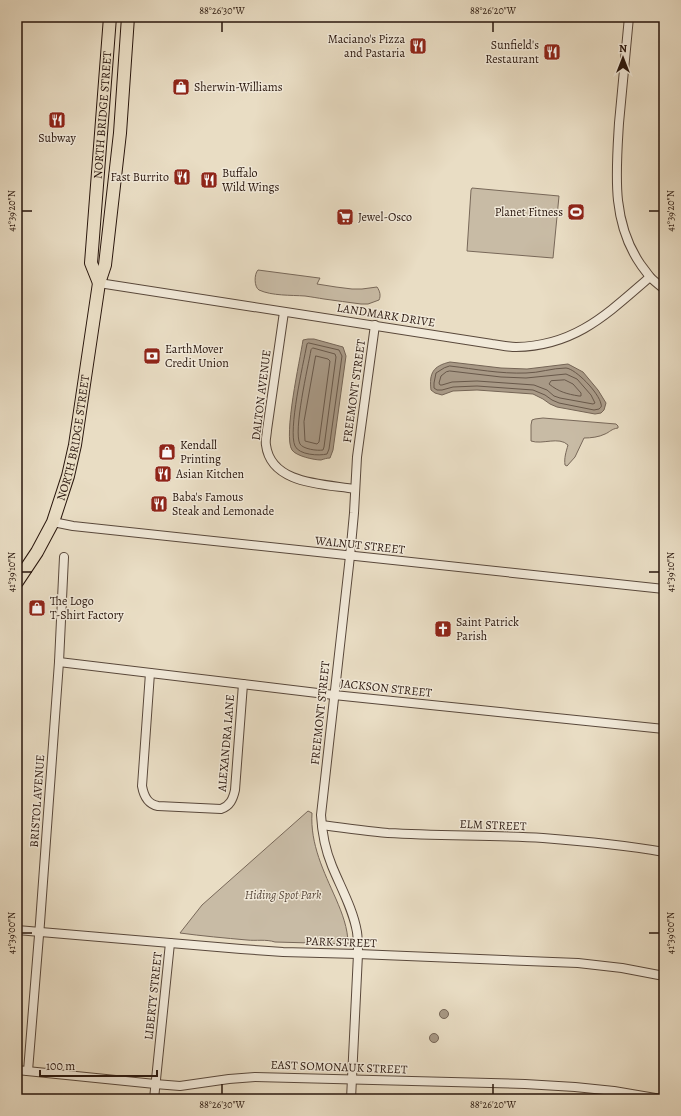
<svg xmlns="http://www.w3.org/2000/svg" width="681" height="1116" viewBox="0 0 681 1116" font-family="Alegreya,serif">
  <rect width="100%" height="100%" fill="#e9ddc4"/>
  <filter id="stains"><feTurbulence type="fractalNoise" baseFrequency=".005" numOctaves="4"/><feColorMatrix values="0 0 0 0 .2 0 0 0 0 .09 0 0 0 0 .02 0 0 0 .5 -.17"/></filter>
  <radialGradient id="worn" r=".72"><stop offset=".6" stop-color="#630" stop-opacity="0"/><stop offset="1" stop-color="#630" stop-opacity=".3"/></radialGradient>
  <g fill="#c8bba5" stroke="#786859">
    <path d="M472,188L559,196L553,258L467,251L471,190Z"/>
    <path d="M258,270L319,278H320L317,284L336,287L352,289H362L377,287C380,291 381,296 379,300L368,304H361C349,302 336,301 324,299C318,298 312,297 305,296C291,295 272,296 259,290C254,287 254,274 258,270Z"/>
    <path d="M543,418L616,424L618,426V428C611,429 610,432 605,434C599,437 591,438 584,438L575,457L567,466L565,465C564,458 566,452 568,445C559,436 542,445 531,441V425L532,420L535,419Z"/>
    <path d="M308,811L312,813C310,844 324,872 336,899C342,913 348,928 348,944L275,942C266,939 256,941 247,940C225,938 202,936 180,933L202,905Z"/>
  </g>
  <g fill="#a89986" stroke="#756556">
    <path d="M308,339H314L343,347L346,356L333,450L330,458C327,458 324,459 321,460C314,460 296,456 292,450C283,436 300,360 303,340Z"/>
    <path d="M450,362L501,368L527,369L568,364L583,372L598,390L606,403L604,410L601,413L595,414L557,407L550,404L543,399L533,394L477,390L453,391L442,395L435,393L431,390C429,373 433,366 450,362Z"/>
    <circle cx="444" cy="1014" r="4.5"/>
    <circle cx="434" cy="1038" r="4.5"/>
  </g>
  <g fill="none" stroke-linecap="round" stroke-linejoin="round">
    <g stroke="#68584a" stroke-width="1">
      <path d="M309,343L339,350L342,356L329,449L327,454C319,456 299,455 295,446C288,430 303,365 307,344Z"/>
      <path d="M313,348L335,354L336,357L324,447L323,450C317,451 303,449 300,444C293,431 308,367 311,350Z"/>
      <path d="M316,356L328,359L330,361L319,442L317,444L305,441L304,422Z"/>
      <path d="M450,366C475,369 500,374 526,373C539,373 552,368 566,368C576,369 599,393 601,404C602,407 601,407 599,409L594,410L559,403L552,400L545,395L533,390L477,386L453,387L442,390H437L434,388V383L436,373L444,368Z"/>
      <path d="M450,371L501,377L526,378L566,374L577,379L591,395L595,403L593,404L560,398L554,396L547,390L534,385L477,381L452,382L442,385H440L439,383L441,376L446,372Z"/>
      <path d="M565,380L573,384L581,393V396H579C567,394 559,392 549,384L551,381Z"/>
    </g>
    <g stroke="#59483b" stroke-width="10">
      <g id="minor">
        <path d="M629,17C626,52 622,88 619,123C616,173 611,222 641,265C644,269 647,273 650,277C654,281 659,285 664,289"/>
        <path d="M99,283L492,344C500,345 508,347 516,347C576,346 608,313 650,277"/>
        <path d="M284,312L267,430C267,434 265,440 266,445C271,485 325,484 355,489"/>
        <path d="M53,522L73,526L664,589"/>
        <path d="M59,662L334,695L664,729"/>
        <path d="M150,673L142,786C144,797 148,804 158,806L221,809C230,806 233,799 235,790L243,684"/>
        <path d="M322,825C344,828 366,831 388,833C440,836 492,835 543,838C583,841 624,845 664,852"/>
        <path d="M17,930L241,949L283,952L358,954L578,963L622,968L664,976"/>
        <path d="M17,1070L155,1084L180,1086L229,1079L255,1077L525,1084L575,1087L614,1091L661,1099"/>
        <path d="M28,1071L40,923L59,662L64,557"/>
        <path d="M154,1099L170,943"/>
        <path d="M351,1099L358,954C358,947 358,939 357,932C353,909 341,888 332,866C325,849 322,833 321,815L350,556L354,513L357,457L375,325"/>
      </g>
    </g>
    <g stroke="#29160d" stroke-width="14">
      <g id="highway">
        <path id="s1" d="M99,283L91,263L110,17"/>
        <path id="s2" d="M17,582L37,552L53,522L68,476L75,445L99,283L105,265L120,133L128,17"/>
      </g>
    </g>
    <use href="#minor" stroke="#f1e9d9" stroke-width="8"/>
    <use href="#highway" stroke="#e9ddc4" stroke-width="12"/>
  </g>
  <path fill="none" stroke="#29160d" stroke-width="1.5" d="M222,22V32M493,22V32M22,211H32M649,211H659M22,572H32M649,572H659M22,933H32M649,933H659M222,1084V1094M493,1084V1094"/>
  <defs>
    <g id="restaurant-square" transform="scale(0.9)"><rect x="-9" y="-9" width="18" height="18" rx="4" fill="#8f2418" stroke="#f1e9d9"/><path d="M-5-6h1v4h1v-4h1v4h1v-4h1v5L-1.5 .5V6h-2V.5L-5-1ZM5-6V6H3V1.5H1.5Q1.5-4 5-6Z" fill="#fff"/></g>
    <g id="shop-square" transform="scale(0.9)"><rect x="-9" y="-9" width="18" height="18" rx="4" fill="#8f2418" stroke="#f1e9d9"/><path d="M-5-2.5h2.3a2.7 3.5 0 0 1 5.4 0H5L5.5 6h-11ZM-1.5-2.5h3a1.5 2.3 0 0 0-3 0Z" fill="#fff"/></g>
    <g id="stadium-square" transform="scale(0.9)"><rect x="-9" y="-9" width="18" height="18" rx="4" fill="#8f2418" stroke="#f1e9d9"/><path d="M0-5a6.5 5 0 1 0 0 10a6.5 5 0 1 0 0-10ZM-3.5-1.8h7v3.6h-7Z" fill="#fff"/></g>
    <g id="supermarket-square" transform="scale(0.9)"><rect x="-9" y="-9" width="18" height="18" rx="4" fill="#8f2418" stroke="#f1e9d9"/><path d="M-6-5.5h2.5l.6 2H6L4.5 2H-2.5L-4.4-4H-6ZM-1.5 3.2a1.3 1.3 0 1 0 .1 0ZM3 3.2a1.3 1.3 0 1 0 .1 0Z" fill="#fff"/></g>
    <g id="bank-square" transform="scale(0.9)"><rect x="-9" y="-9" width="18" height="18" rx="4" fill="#8f2418" stroke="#f1e9d9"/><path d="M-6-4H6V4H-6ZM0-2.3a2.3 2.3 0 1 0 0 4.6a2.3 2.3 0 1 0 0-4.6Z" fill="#fff"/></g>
    <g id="church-square" transform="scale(0.9)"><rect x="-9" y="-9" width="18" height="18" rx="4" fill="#8f2418" stroke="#f1e9d9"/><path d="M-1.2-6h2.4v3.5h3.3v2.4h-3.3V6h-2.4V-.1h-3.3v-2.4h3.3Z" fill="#fff"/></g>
  </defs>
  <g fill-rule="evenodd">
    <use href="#restaurant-square" x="418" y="46"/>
    <use href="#restaurant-square" x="552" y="52"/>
    <use href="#shop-square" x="181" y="87"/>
    <use href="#restaurant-square" x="57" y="120"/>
    <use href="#restaurant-square" x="182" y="177"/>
    <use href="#restaurant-square" x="209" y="180"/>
    <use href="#stadium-square" x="576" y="212"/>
    <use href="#supermarket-square" x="345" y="217"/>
    <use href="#bank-square" x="152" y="356"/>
    <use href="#shop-square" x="167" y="452"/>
    <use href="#restaurant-square" x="163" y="474"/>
    <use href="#restaurant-square" x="159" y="504"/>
    <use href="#shop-square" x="37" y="608"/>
    <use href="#church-square" x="443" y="629"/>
  </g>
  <g text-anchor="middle" stroke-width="3" stroke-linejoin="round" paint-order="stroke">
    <g font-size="12" fill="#29160d" stroke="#f1e9d9" text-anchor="start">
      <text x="405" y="43" text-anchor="end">Maciano's Pizza<tspan x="405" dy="14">and Pastaria</tspan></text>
      <text x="539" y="49" text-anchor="end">Sunfield's<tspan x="539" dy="14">Restaurant</tspan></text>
      <text x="194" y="91">Sherwin-Williams</text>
      <text x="57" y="142" text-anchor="middle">Subway</text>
      <text x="222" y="177">Buffalo<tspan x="222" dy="14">Wild Wings</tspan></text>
      <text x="169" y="181" text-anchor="end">Fast Burrito</text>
      <text x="563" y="216" text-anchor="end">Planet Fitness</text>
      <text x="358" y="221">Jewel-Osco</text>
      <text x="165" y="353">EarthMover<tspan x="165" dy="14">Credit Union</tspan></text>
      <text x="180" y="449">Kendall<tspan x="180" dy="14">Printing</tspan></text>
      <text x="176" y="478">Asian Kitchen</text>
      <text x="172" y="501">Baba's Famous<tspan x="172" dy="14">Steak and Lemonade</tspan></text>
      <text x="50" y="605">The Logo<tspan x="50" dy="14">T-Shirt Factory</tspan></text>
      <text x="456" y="626">Saint Patrick<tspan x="456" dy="14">Parish</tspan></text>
    </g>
    <g font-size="12" fill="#29160d" stroke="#f1e9d9">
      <text dy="4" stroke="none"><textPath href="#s1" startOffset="170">NORTH BRIDGE STREET</textPath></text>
      <text transform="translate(386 315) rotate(9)" y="4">LANDMARK DRIVE</text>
      <text transform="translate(354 391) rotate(-82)" y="4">FREEMONT STREET</text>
      <text transform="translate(261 395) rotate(-83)" y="4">DALTON AVENUE</text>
      <text dy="4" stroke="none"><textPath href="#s2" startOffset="157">NORTH BRIDGE STREET</textPath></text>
      <text transform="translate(360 545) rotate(6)" y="4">WALNUT STREET</text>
      <text transform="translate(386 688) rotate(6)" y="4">JACKSON STREET</text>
      <text transform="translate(320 713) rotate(-84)" y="4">FREEMONT STREET</text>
      <text transform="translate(226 743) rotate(-85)" y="4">ALEXANDRA LANE</text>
      <text transform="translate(37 801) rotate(-86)" y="4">BRISTOL AVENUE</text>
      <text transform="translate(493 825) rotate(2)" y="4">ELM STREET</text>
      <text transform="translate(341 942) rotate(2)" y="4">PARK STREET</text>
      <text transform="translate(153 996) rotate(-84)" y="4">LIBERTY STREET</text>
      <text transform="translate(339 1067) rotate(2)" y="4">EAST SOMONAUK STREET</text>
    </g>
    <g font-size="12" font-style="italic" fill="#59483b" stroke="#f1e9d9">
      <text x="283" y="899">Hiding Spot Park</text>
    </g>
  </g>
  <rect width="681" height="1116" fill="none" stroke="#e9ddc4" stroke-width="44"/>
  <g transform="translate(623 58)" stroke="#f1e9d9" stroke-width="3" paint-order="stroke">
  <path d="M0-3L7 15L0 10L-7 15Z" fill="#29160d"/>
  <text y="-6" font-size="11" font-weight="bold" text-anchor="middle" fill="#29160d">N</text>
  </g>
  <path d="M40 1070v6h117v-6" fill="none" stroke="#29160d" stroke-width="2"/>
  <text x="46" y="1070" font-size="12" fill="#29160d" stroke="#f1e9d9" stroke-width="3" paint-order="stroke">100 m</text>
  <rect x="22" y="22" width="637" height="1072" fill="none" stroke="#29160d" stroke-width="1.5"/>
  <g font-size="10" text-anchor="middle" fill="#29160d">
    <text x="222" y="14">88°26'30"W</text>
    <text x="493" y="14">88°26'20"W</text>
    <text transform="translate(11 211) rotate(-90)" y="4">41°39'20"N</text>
    <text transform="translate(670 211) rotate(-90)" y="4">41°39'20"N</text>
    <text transform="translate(11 572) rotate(-90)" y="4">41°39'10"N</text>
    <text transform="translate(670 572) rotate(-90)" y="4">41°39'10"N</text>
    <text transform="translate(11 933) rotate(-90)" y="4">41°39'00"N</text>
    <text transform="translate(670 933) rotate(-90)" y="4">41°39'00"N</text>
    <text x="222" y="1108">88°26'30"W</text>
    <text x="493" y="1108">88°26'20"W</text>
  </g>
  <rect width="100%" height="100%" filter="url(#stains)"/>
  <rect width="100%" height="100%" fill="url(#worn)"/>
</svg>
